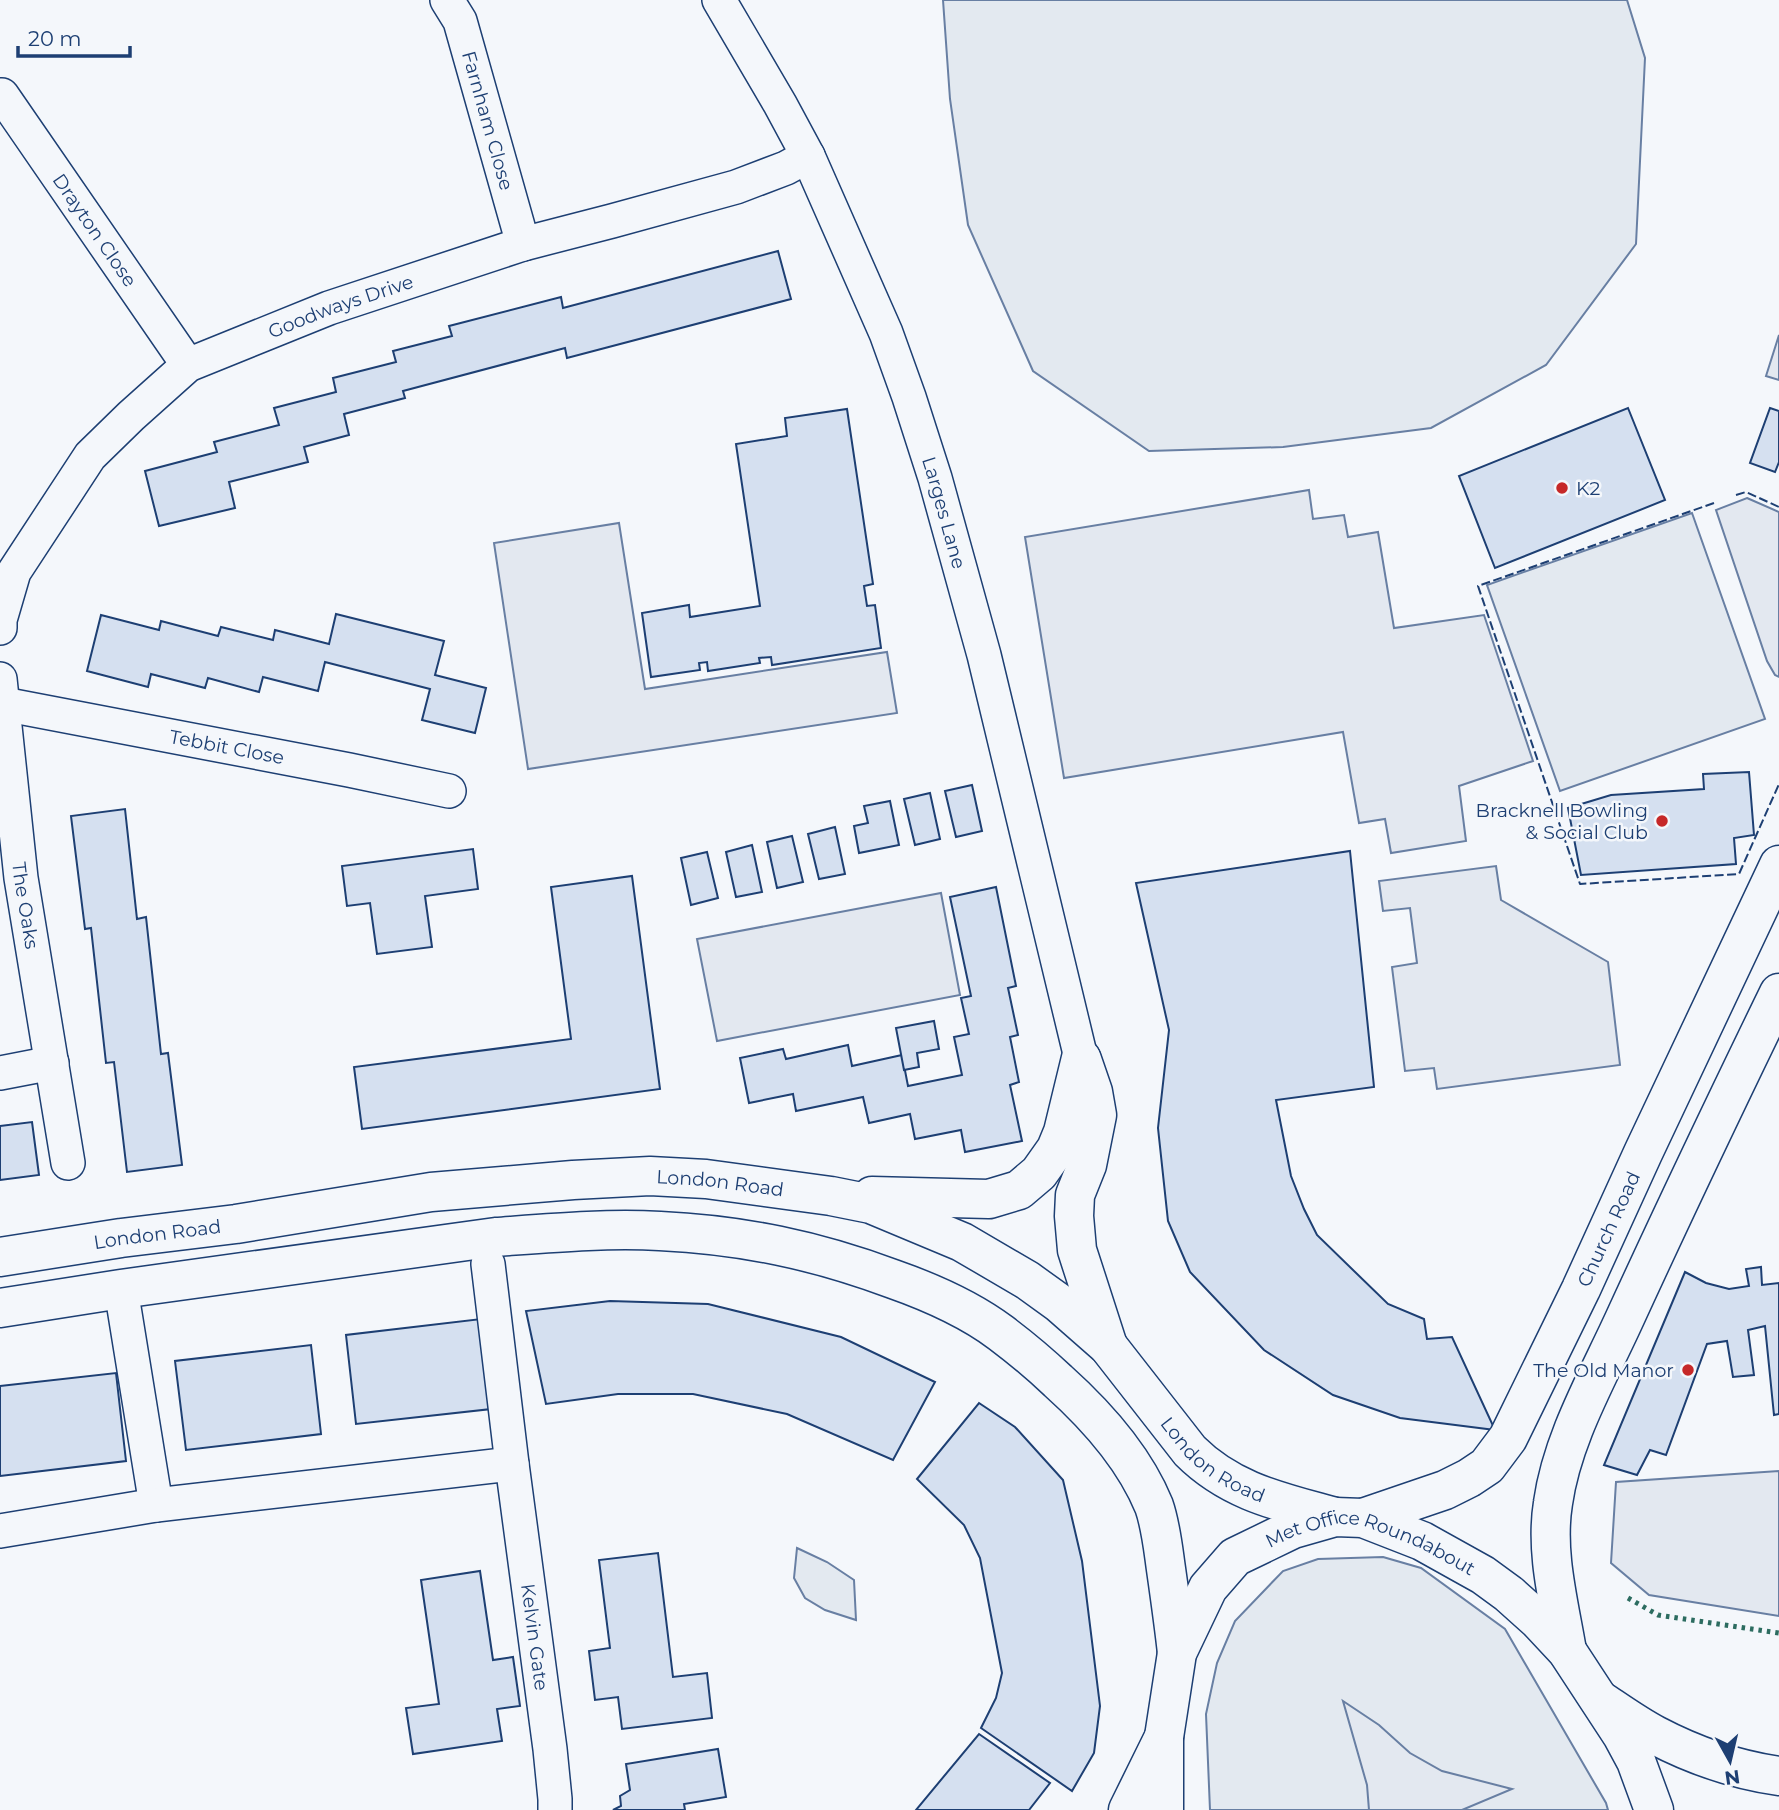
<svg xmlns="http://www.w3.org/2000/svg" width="1779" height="1810" viewBox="0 0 1779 1810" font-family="Montserrat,sans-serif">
  <rect width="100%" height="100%" fill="#f4f7fb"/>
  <g fill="#e3e9f0" stroke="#687fa3" stroke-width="2">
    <path d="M943,0H1627L1645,58L1636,244L1546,365L1431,428L1283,447L1149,451L1033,371L968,225L950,99Z"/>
    <path d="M1692,513L1765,719L1560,791L1487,585Z"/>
    <path d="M797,1548L827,1562L854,1580L856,1620L825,1610L805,1598L794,1578Z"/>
    <path d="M1383,1557L1421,1568L1505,1629L1606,1803L1608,1810H1210L1206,1714L1217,1663L1235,1621L1283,1571L1318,1559Z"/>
  </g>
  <g fill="#e3e8f0" stroke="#687fa3" stroke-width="2">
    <path d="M1779,335V380L1766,376Z"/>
    <path d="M1309,490L1313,519L1344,515L1348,537L1378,532L1394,628L1484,615L1533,761L1459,786L1466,841L1391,853L1385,819L1359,823L1343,732L1064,778L1025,537Z"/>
    <path d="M1747,498L1779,512V677L1775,675L1767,661L1716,510Z"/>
    <path d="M619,523L645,689L887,652L897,713L528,769L494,543Z"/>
    <path d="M1496,866L1501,900L1608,962L1620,1065L1437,1089L1434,1068L1405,1071L1392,967L1417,963L1410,908L1383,911L1379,881Z"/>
    <path d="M941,893L960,995L717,1041L697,939Z"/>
    <path d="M1779,1471V1616L1649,1595L1611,1563L1616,1482Z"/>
    <path d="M1343,1701L1379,1725L1410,1753L1442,1771L1512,1789L1462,1810H1369L1367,1785Z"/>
  </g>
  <g fill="#d5e0f0" stroke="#1d3f73" stroke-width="2">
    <path d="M778,251L791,299L567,358L565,348L403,391L405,398L344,414L349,435L304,447L308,462L229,482L235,508L159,526L145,471L217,452L214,442L279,425L274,408L336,392L333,378L396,362L393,351L452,336L449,326L561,297L563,308Z"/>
    <path d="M1628,408L1665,500L1495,568L1459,476Z"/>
    <path d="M1770,408L1779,411V462L1775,472L1750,463Z"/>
    <path d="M847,409L873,584L864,586L867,606L875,605L881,648L772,665L771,657L759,658L760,663L708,671L707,662L699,663L700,670L651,677L642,613L689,605L690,617L760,606L736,444L787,436L785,418Z"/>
    <path d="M336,614L444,641L435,675L486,688L475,733L422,720L430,689L325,662L318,691L263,677L259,692L208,678L205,688L151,674L148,687L87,671L101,615L159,630L161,621L218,636L221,627L273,640L275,630L329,644Z"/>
    <path d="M1749,772L1754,835L1734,838L1736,864L1581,875L1568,808L1611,795L1704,789L1703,774Z"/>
    <path d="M972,785L982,831L956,837L945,791Z"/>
    <path d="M930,793L940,839L915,845L904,799Z"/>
    <path d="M890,801L899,845L859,853L854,826L868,823L864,806Z"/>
    <path d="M125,809L137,919L146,917L161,1054L168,1053L182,1165L127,1172L114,1062L106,1063L91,928L85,929L71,816Z"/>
    <path d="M835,827L845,874L819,879L808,834Z"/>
    <path d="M792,836L803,882L777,888L767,842Z"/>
    <path d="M752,845L762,892L736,897L726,852Z"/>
    <path d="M473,849L478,889L425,896L432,947L377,954L370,903L347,906L342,866Z"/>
    <path d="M1350,851L1374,1087L1276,1100L1291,1176L1304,1209L1317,1235L1388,1304L1424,1319L1427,1339L1452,1337L1495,1430L1400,1418L1333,1395L1264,1350L1190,1272L1168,1221L1158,1128L1169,1030L1136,883Z"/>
    <path d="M707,852L718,898L691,905L681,858Z"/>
    <path d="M632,876L660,1089L362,1129L354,1067L571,1039L551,887Z"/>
    <path d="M996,887L1016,986L1008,988L1018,1035L1010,1037L1019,1082L1010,1085L1022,1141L965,1152L961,1130L915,1139L910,1114L869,1123L863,1097L796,1111L793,1094L749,1103L740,1058L783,1049L786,1059L848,1045L852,1066L902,1055L908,1086L962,1075L954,1037L969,1034L961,998L971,996L950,897Z"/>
    <path d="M934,1021L939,1049L917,1053L919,1067L904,1070L896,1028Z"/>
    <path d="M32,1122L39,1175L0,1180V1126Z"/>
    <path d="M1761,1267L1762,1285L1779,1283V1414L1774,1415L1765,1326L1748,1330L1754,1375L1733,1377L1727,1341L1707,1344L1666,1455L1650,1450L1637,1475L1604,1465L1685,1272L1706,1283L1729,1289L1749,1286L1746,1269Z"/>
    <path d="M610,1301L708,1304L841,1337L935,1382L893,1460L787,1414L693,1394H618L546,1404L526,1311Z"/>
    <path d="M481,1319L491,1409L356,1424L346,1335Z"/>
    <path d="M311,1345L321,1434L186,1450L175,1361Z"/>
    <path d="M116,1373L126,1461L0,1476V1386Z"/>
    <path d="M979,1403L1015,1427L1063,1480L1082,1561L1100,1706L1094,1753L1072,1791L981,1728L996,1698L1002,1673L980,1558L964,1525L917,1479Z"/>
    <path d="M658,1553L673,1677L707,1673L712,1718L622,1729L618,1697L595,1700L589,1651L610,1648L599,1560Z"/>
    <path d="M480,1571L493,1660L513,1657L520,1706L497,1709L502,1741L413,1754L406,1708L439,1704L421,1580Z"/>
    <path d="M979,1734L1050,1783L1029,1810H916Z"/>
    <path d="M718,1749L726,1797L684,1804L685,1810H613L621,1806L620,1796L630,1790L626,1764Z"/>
  </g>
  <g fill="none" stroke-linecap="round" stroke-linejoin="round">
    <g stroke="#1d3f73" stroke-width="36">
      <g id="street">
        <path id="s1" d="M447,0L460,21L523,244"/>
        <path id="s2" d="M719,0L780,104L808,156L886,333L909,397L935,478L984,655L1081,1058"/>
        <path id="s3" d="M2,95L188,365"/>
        <path id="s4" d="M0,628V620L14,572L90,456L131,416L188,365L329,308L523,244L612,221L736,187L786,168L808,156"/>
        <path id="s5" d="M0,679L21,878L68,1163"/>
        <path id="s6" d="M3,704L349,770L449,791"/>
        <path d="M0,1073L52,1063"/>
        <path id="s7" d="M488,1264L512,1464L550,1749L555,1799V1810"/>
        <path d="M121,1289L156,1505"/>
        <path d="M0,1531L156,1505L512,1464"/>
      </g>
    </g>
    <g stroke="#1d3f73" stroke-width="41">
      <g id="secondary">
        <path d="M1600,1700C1618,1712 1636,1725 1655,1735C1693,1755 1737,1770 1779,1776"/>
        <path d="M1128,1810L1164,1737"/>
      </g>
    </g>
    <g stroke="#1d3f73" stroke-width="41">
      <g id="primary">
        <path d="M1082,1060L1093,1092L1097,1115L1087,1165L1075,1195L1074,1216L1077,1250L1108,1346"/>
        <path d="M872,1196L989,1199L1019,1190L1039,1173L1056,1149L1063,1132L1081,1058"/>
        <path id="s8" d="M0,1257L121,1238L236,1224L431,1192L573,1180L650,1176L706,1179L831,1196L871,1204L962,1242L1027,1280L1059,1303L1108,1346L1190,1451C1231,1492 1281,1502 1335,1517"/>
        <path d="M0,1308L121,1289L496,1237C551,1233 606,1228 660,1231C743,1235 815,1250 893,1279C930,1292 969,1309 1001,1333C1021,1348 1040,1364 1058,1381C1097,1416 1134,1457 1154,1506C1161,1526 1163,1548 1166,1569C1170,1597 1174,1625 1177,1653"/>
        <path id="s9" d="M1363,1518L1445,1490L1469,1478L1487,1466L1508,1438L1581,1289L1643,1153L1779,865"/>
        <path d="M1567,1651C1559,1603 1545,1552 1553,1503C1562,1439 1597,1379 1624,1320C1674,1211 1726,1102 1779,993"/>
        <path id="s10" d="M1164,1810V1737L1177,1653L1208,1588L1235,1557L1293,1529L1335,1517L1363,1518L1422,1541L1483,1575L1509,1594L1538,1620L1567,1651L1622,1735L1636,1761L1654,1810"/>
      </g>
    </g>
    <use href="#street" stroke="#f4f7fb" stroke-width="33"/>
    <use href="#secondary" stroke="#f4f7fb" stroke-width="38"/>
    <use href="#primary" stroke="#f4f7fb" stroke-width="38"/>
    <path stroke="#2c6c60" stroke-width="5" stroke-dasharray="3.5 5" stroke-linecap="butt" d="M1628,1598L1658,1615L1779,1633"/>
    <g stroke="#1d3f73" stroke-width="2" stroke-dasharray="9 3.5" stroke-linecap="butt">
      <path d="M1736,495L1746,492L1779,507"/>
      <path d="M1714,503L1478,586L1580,884L1739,874L1779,784"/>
    </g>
  </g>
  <g fill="#c62828" stroke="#f4f7fb" stroke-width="2.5">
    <circle cx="1562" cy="488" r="7"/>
    <circle cx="1662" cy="821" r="7"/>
    <circle cx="1688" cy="1370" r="7"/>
  </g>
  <g text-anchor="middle" stroke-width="5" stroke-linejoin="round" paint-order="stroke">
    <g font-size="19" fill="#1d3f73" stroke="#f4f7fb">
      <text dy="7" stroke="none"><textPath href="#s1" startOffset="128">Farnham Close</textPath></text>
      <text dy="7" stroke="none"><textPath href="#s3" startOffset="164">Drayton Close</textPath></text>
      <text dy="7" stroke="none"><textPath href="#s4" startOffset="494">Goodways Drive</textPath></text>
      <text dy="7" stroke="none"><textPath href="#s2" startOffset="562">Larges Lane</textPath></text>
      <text dy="7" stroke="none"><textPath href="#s6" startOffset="228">Tebbit Close</textPath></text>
      <text dy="7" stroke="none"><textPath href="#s5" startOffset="228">The Oaks</textPath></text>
      <text dy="7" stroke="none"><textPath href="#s8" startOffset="726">London Road</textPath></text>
      <text dy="7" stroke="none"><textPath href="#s9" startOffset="402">Church Road</textPath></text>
      <text dy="7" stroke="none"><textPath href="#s8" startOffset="159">London Road</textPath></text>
      <text dy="7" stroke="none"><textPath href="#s8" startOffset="1314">London Road</textPath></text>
      <text dy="7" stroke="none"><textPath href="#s10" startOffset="418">Met Office Roundabout</textPath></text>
      <text dy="7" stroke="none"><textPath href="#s7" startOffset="376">Kelvin Gate</textPath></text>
    </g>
    <g font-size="19" fill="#1d3f73" stroke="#f4f7fb" text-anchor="end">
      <text x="1576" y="495" text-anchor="start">K2</text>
      <text x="1648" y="817">Bracknell Bowling<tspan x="1648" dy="22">&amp; Social Club</tspan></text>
      <text x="1674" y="1377">The Old Manor</text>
    </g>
  </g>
  <g transform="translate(1730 1761) rotate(172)" stroke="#f4f7fb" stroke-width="5" paint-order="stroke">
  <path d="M0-5L12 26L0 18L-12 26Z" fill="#1d3f73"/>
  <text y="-10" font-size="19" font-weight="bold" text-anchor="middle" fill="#1d3f73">N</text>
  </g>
  <path d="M18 46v10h112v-10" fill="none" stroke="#1d3f73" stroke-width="3.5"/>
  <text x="28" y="46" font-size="21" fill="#1d3f73" stroke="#f4f7fb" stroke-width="5" paint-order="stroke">20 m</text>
</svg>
